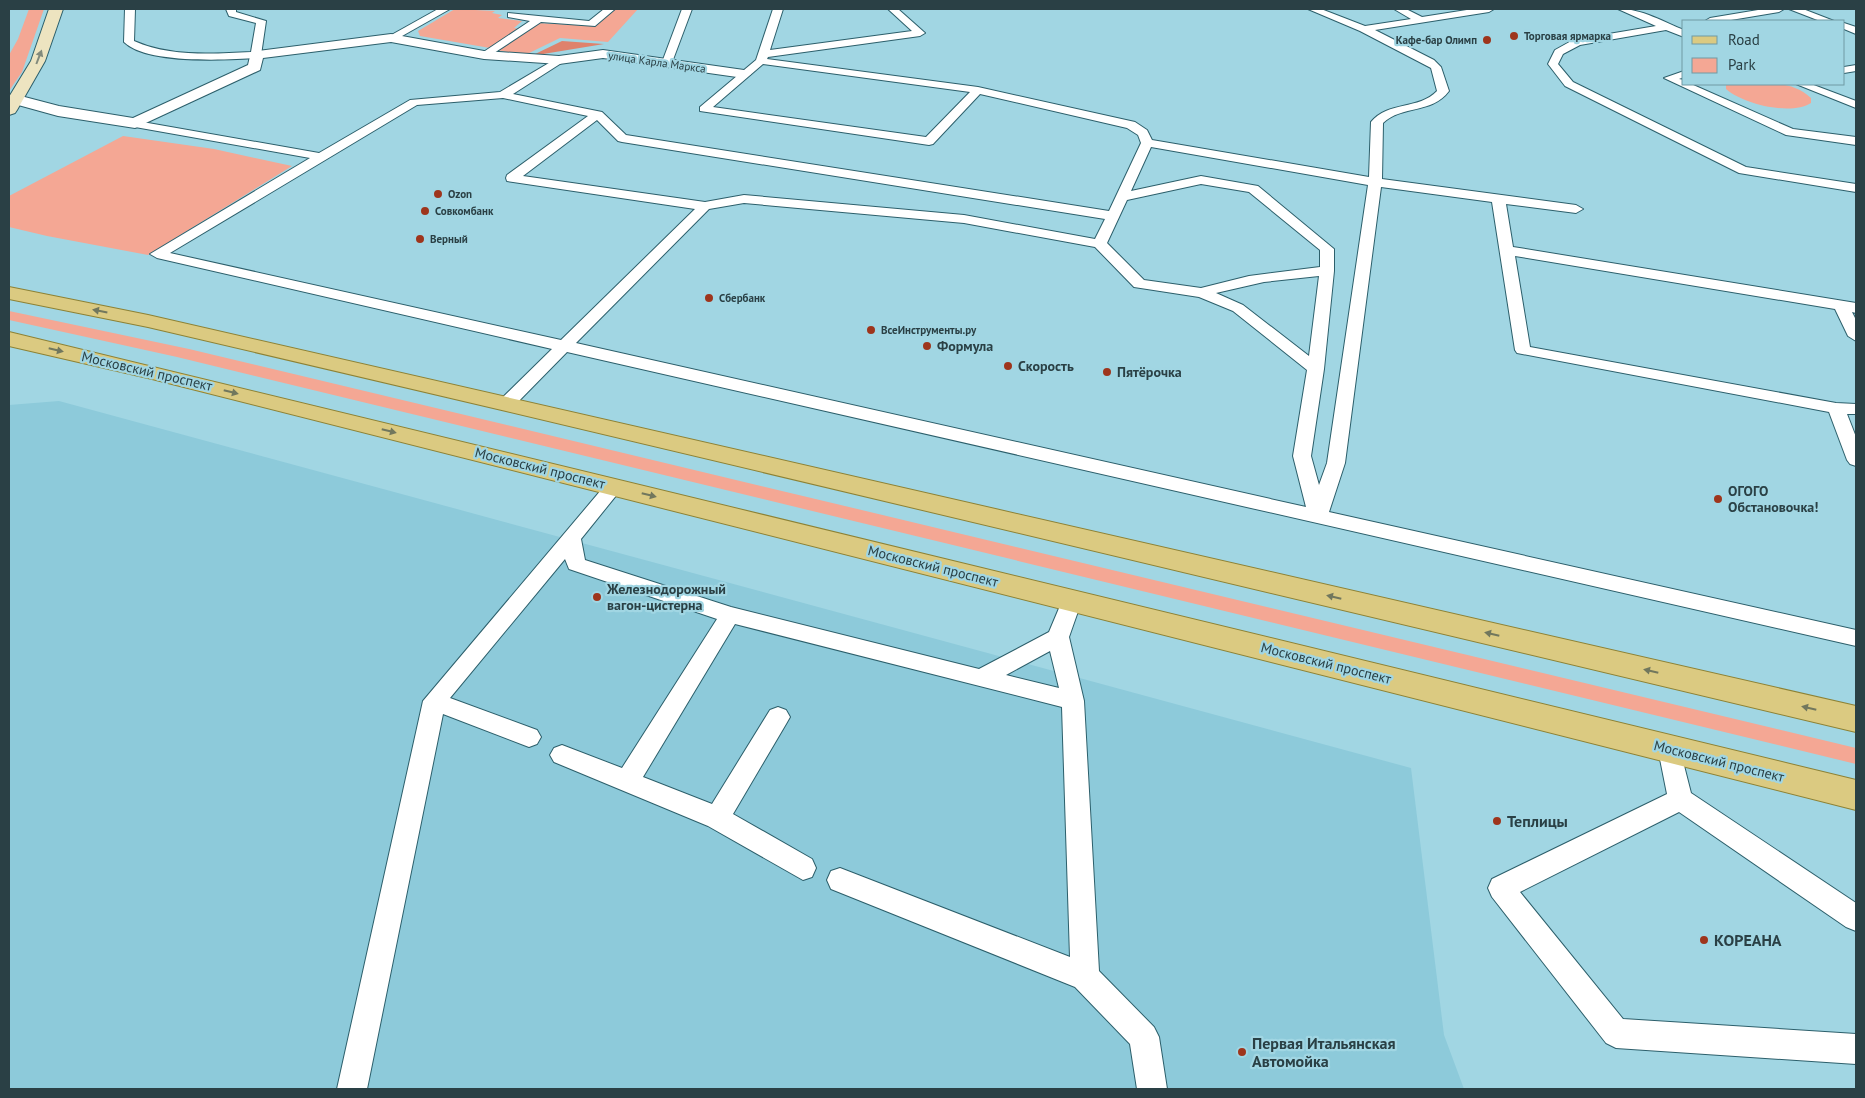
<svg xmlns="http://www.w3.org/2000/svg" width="1865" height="1098" viewBox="0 0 1865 1098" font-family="'PT Sans',sans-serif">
  <rect width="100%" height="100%" fill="#a1d6e3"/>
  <path fill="#8dcada" d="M59,401L1411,768L1444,1035L1464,1089H9V405Z"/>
  <g fill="#f4a794">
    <path d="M29,9H44L22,72L9,91V55L18,39Z"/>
    <path d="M455,9L495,11L492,13L502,15L498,18L522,21L514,28L520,29L490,48L420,36L418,31Z"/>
    <path d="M614,9H638L608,42L560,38L525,55L496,50L538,23L594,26Z"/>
    <path d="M1726,84C1754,84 1789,77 1811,98V103C1791,116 1743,104 1726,89Z"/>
    <path d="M123,136L214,149L292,166L148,255L47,236L9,227V196Z"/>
    <path d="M9,311L189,349L1856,748V764L177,357L9,320Z"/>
  </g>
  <path fill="#df826c" d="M562,41L604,44L531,56Z"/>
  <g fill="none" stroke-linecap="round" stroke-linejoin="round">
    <g stroke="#2c5f6b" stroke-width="2">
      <g id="lane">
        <path d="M125,9H135L134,41C170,57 212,54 251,52L256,23L229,16L226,9H236V12L266,21L261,55L256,58C226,60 146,64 124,42Z"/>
        <path d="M438,9H450L395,40L386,38Z"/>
        <path d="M604,9H615L595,26L541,22L488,57H480L479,55L530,21L508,17V13L589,21Z"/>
        <path d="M682,9H692L671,65L666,68L662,67L661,65Z"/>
        <path d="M773,9H783L770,50L912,31L888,9H898L925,33L920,36L768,57L767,59L978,87L1135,122L1147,130L1152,140L1369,177L1371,122C1388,101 1419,110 1437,91L1431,68L1360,31L1308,9H1321L1365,26L1411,19L1394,9H1406L1422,17L1473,9H1494L1489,12L1375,30L1434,60L1441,67L1449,91C1432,114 1402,105 1383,123L1382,179L1576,205L1583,209L1576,213L1506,204L1513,247L1856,303V313L1852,312L1856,320V341L1848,336L1835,309L1515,256L1530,347L1836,403L1856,404V414H1847L1856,437V466L1850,464L1847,460L1829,412L1517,353L1515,350L1492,202L1381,187L1345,463L1329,512L1856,630V646L567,352L512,408H500L497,404L500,400L552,349L157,258L150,254L310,158L135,127L131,126V120L319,153L410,100L500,92L559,57L563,58V62L513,94L602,112L626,135L1109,211L1141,143L1138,135L1127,128L980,94L933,144L929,145L700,111V107L756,60ZM763,64L970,92L926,137L713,107ZM503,98L588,116L507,175L506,178L507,181L695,209L561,340L170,253L417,105ZM597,120L618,141L622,142L1105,219L1095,239L964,215L744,195L705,202L523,176ZM1151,147L1368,185L1327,463L1319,485L1311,456L1324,369L1334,271V249L1258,186L1201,176L1131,191ZM1201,184L1249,192L1320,250V267L1249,276L1201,288L1144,280L1107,243L1127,200ZM744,203L964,223L1095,247L1134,287L1199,297L1233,311L1307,370L1293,456L1306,507L576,343L709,209ZM1319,276L1309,356L1243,305L1216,293L1264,282Z"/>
        <path d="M1618,9C1640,8 1664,22 1684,30V37L1666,30L1580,45L1563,54L1558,64L1573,82L1746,167L1856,184V192L1739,173L1565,86L1548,64L1555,50L1573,40L1656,26Z"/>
        <path d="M1764,9H1784L1779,12L1725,21H1705L1710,18Z"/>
        <path d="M1789,9H1803L1834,21H1820Z"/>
        <path d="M1844,23L1856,27V34L1844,29Z"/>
        <path d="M1856,65V71L1844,73V67Z"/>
        <path d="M1684,71V77L1679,79L1684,80V84H1691L1793,129L1856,137V145L1786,135L1664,78Z"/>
        <path d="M1796,84H1811L1856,101V108Z"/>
        <path d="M614,481L621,483L623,487L581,539L585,560L731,607L979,669L1049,632L1065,594L1072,592L1079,594L1082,600L1069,637L1084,701L1099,971L1154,1027L1159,1037L1167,1089H1137L1130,1044L1075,987L831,889L827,880L831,871L840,868L1070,957L1062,707L735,624L643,777L712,804L770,710L778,707L786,710L790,717L786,724L733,814L812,859L816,868L812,877L803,880L708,826L554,762L550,755L554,748L562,745L622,768L717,619L569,569L565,559L450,698L537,730L541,737L537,744L529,747L443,714L367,1089H337L423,701L607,483ZM1050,651L1059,688L1006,675Z"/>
        <path d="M1670,739L1678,742L1691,793L1856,903V931L1846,927L1679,812L1520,892L1623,1019L1856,1034V1064L1616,1048L1606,1043L1492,897L1488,888L1492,879L1667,794L1658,749L1662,742Z"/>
      </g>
    </g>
    <g stroke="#2c5f6b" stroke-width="2">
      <path id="street" d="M391,34L484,51L559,56L603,50L744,70L751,74L744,78L603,58L559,64L484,59L391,42L263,58L260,70L135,128L58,116L11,103L9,100L17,95L59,106L133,118L248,65L251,52Z"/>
    </g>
    <g stroke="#2c5f6b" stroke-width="2">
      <path id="secondary" d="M49,9H63L45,61L17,110L15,113L9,115V97L31,61Z"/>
    </g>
    <g stroke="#8d8235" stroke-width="2">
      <g id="primary">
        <path d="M9,287L148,315L1856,706V732L506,411L148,327L9,299Z"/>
        <path d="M9,332L1856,780V810L152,379L9,346Z"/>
      </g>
    </g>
    <use href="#lane" fill="#fff" fill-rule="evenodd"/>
    <use href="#street" fill="#fff" fill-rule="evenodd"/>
    <use href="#secondary" fill="#ede4c0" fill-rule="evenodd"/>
    <use href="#primary" fill="#dbca81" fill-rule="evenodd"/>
  </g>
  <defs><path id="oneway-solid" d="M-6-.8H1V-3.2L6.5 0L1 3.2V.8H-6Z" transform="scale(1.25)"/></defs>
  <use fill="#828a7c" href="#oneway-solid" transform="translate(39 57) rotate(-69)"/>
  <g fill="#71775d">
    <use href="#oneway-solid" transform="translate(100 311) rotate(-169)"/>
    <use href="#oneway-solid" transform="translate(56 350) rotate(13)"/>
    <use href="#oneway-solid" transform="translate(231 392) rotate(14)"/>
    <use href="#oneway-solid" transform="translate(389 431) rotate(14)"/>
    <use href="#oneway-solid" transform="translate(649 495) rotate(14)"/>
    <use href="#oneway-solid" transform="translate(1334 597) rotate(-167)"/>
    <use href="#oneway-solid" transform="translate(1492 634) rotate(-167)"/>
    <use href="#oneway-solid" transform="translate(1651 671) rotate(-167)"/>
    <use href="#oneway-solid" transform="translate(1809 708) rotate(-167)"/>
  </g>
  <g fill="#9e351c" stroke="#a1d6e3" stroke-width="2">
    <circle cx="1514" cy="36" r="5"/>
    <circle cx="1487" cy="40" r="5"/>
    <circle cx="438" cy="194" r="5"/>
    <circle cx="425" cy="211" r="5"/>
    <circle cx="420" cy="239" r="5"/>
    <circle cx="709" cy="298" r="5"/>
    <circle cx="871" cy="330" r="5"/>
    <circle cx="927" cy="346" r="5"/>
    <circle cx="1008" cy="366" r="5"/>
    <circle cx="1107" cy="372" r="5"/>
    <circle cx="1718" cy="499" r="5"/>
    <circle cx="597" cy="597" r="5"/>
    <circle cx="1497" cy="821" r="5"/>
    <circle cx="1704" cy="940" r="5"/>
    <circle cx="1242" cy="1052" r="5"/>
  </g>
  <g text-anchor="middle" stroke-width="4.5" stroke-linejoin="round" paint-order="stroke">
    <g font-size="11" font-weight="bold" fill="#2a4045" stroke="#a1d6e3" text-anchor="start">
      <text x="1524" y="40">Торговая ярмарка</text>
      <text x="1477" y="44" text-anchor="end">Кафе-бар Олимп</text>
      <text x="448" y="198">Ozon</text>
      <text x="435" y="215">Совкомбанк</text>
      <text x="430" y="243">Верный</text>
      <text x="719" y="302">Сбербанк</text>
      <text x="881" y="334">ВсеИнструменты.ру</text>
    </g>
    <g font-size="11" fill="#2a4045" stroke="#a1d6e3">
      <text transform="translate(657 62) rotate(8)" y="4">улица Карла Маркса</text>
    </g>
    <g font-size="14" font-weight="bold" fill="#2a4045" stroke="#a1d6e3" text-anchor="start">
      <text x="937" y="351">Формула</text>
      <text x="1018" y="371">Скорость</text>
      <text x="1117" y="377">Пятёрочка</text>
      <text x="1728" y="496">ОГОГО<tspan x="1728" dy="16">Обстановочка!</tspan></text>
      <text x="607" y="594">Железнодорожный<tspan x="607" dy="16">вагон-цистерна</tspan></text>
    </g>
    <g font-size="14" fill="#2a4045" stroke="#a1d6e3">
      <text transform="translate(147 371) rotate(13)" y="5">Московский проспект</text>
      <text transform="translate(540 468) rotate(14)" y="5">Московский проспект</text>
      <text transform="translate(933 566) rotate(14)" y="5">Московский проспект</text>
      <text transform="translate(1326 663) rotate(14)" y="5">Московский проспект</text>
      <text transform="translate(1719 761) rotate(14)" y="5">Московский проспект</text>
    </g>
    <g font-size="16" font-weight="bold" fill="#2a4045" stroke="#a1d6e3" text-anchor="start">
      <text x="1507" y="827">Теплицы</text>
      <text x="1714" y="946">КОРЕАНА</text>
      <text x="1252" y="1049">Первая Итальянская<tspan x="1252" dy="18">Автомойка</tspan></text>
    </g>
  </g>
  <rect width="1865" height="1098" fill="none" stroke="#2a4045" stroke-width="20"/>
  <rect x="1682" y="20" width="162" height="65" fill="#a1d6e3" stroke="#719aa4"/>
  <rect x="1692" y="36" width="25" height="8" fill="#dbca81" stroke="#719aa4"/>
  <text x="1728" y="45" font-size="15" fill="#2a4045">Road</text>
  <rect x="1692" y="58" width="25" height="15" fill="#f4a794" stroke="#719aa4"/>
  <text x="1728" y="70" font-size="15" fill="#2a4045">Park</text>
</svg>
